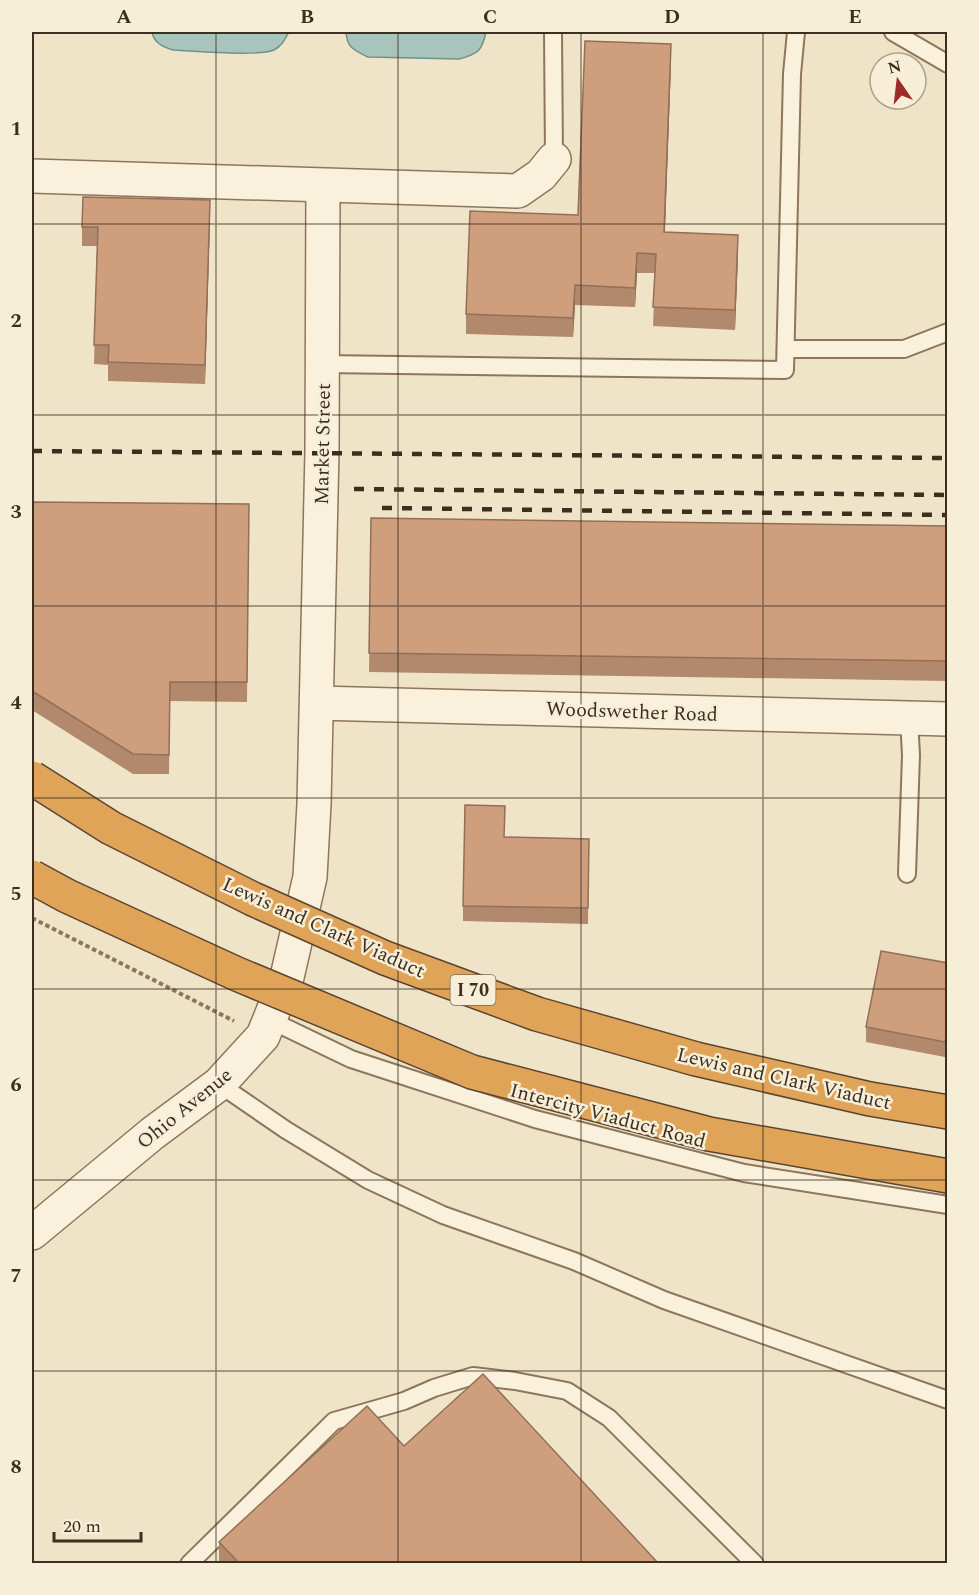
<svg xmlns="http://www.w3.org/2000/svg" width="979" height="1595" viewBox="0 0 979 1595" font-family="Spectral,serif">
  <rect width="100%" height="100%" fill="#f0e4c8"/>
  <g fill="#a9c4bc" stroke="#6f938a" stroke-width="1.5">
    <path d="M152,32H289C285,39 282,46 274,50C260,57 192,51 173,50C163,47 154,43 152,32Z"/>
    <path d="M346,32H486C482,51 478,54 459,59L368,57C354,50 347,48 346,32Z"/>
  </g>
  <g fill="none" stroke-linecap="round" stroke-linejoin="round">
    <g stroke="#8d765c" stroke-width="20">
      <g id="service">
        <path d="M553,32L554,159"/>
        <path d="M893,32L948,64"/>
        <path d="M786,349H904L948,332"/>
        <path d="M323,364L785,370L792,74L796,32"/>
        <path d="M907,874L911,755L909,718"/>
        <path d="M270,1020L351,1059L535,1119L744,1173L948,1205"/>
        <path d="M219,1084L286,1130L368,1180L443,1215L574,1261L664,1300L948,1400"/>
        <path d="M189,1564L334,1421L404,1401L434,1388L473,1376L515,1381L567,1391L609,1418L755,1564"/>
      </g>
    </g>
    <g stroke="#8d765c" stroke-width="36">
      <g id="minor">
        <path d="M32,176L518,191L541,175L554,159"/>
        <path d="M317,703L948,719"/>
        <path d="M32,1233L153,1133L219,1084L263,1036L287,977L310,877L314,804L322,451L323,186"/>
      </g>
    </g>
    <path stroke="#8d765c" stroke-width="4" stroke-dasharray="4.5 3" stroke-linecap="butt" d="M32,918L234,1021"/>
    <use href="#service" stroke="#faf1dc" stroke-width="16"/>
    <use href="#minor" stroke="#faf1dc" stroke-width="33"/>
    <g stroke="#3d2e20" stroke-width="4.5" stroke-dasharray="10 10" stroke-linecap="butt">
      <path d="M32,451L948,458"/>
      <path d="M354,489L948,495"/>
      <path d="M382,508L948,515"/>
    </g>
    <g stroke="#5b4430" stroke-width="36" stroke-linecap="butt">
      <g id="motorway-bridge">
        <path d="M32,778L111,828L253,899L385,958L537,1014L696,1059L870,1099L948,1112"/>
        <path d="M32,877L67,896L237,974L472,1072L709,1134L948,1176"/>
      </g>
    </g>
    <use href="#motorway-bridge" stroke="#e0a458" stroke-width="33"/>
  </g>
  <g fill="#b2896c">
    <path d="M671,63L665,233L738,255L735,330L653,326L655,273H637L635,307L575,305L573,337L466,334V314L578,215Z"/>
    <path d="M210,219L205,384L108,381V365L94,364L97,246H82V227Z"/>
    <path d="M32,502L249,504L247,702L170,701L169,774H133L32,710Z"/>
    <path d="M371,518L948,526V681L369,672Z"/>
    <path d="M589,839L588,924L463,921V906Z"/>
    <path d="M948,963V1045L945,1057L866,1042V1027Z"/>
    <path d="M404,1446L658,1563H221L219,1561V1542Z"/>
  </g>
  <g fill="#916f58">
    <path d="M671,44V63L664,252V232Z"/>
    <path d="M210,200V219L205,384V365Z"/>
    <path d="M738,235V255L735,330V310Z"/>
    <path d="M637,253V273L635,307V288Z"/>
    <path d="M575,285V305L573,337V318Z"/>
    <path d="M948,1030V1045L945,1057V1042Z"/>
  </g>
  <g fill="#cf9f7d" stroke="#916f58" stroke-width="1.5">
    <path d="M585,41L671,44L664,232L738,235L735,310L653,307L656,254L637,253L635,288L575,285L573,318L466,314L470,211L578,215Z"/>
    <path d="M83,197L210,200L205,365L108,362L109,345H94L98,227H82Z"/>
    <path d="M32,502L249,504L247,682H170L169,755L133,754L32,691Z"/>
    <path d="M371,518L948,526V661L369,653Z"/>
    <path d="M465,805L505,806L504,837L589,839L588,908L463,906Z"/>
    <path d="M881,951L948,963V1030L945,1042L866,1027Z"/>
    <path d="M483,1374L658,1563H239L219,1542L367,1406L404,1446Z"/>
  </g>
  <path fill="none" stroke="#3d2e20" stroke-width="1.5" stroke-opacity="0.55" d="M216,32V1564M398,32V1564M581,32V1564M763,32V1564M32,224H948M32,415H948M32,606H948M32,798H948M32,989H948M32,1180H948M32,1371H948"/>
  <g text-anchor="middle" stroke-width="5" stroke-linejoin="round" paint-order="stroke">
    <rect fill="#f7eed8" stroke="#756857" stroke-width="1.5" x="450.5" y="975" width="45" height="30" rx="4.5"/>
    <g font-size="18" font-weight="bold" fill="#3d2e20">
      <text x="473" y="996">I 70</text>
    </g>
    <g font-size="20" fill="#3d2e20" stroke="#f7eed8">
      <text transform="translate(322 444) rotate(-89)" y="7">Market Street</text>
      <text transform="translate(632 711) rotate(2)" y="7">Woodswether Road</text>
      <text transform="translate(324 927) rotate(24)" y="7">Lewis and Clark Viaduct</text>
      <text transform="translate(784 1078) rotate(13)" y="7">Lewis and Clark Viaduct</text>
      <text transform="translate(184 1108) rotate(-39)" y="7">Ohio Avenue</text>
      <text transform="translate(608 1115) rotate(15)" y="7">Intercity Viaduct Road</text>
    </g>
  </g>
  <rect width="979" height="1595" fill="none" stroke="#f7eed8" stroke-width="66"/>
  <g transform="translate(898 81) rotate(346)"><circle r="28" fill="#f7eed8" stroke="#ada18e" stroke-width="1.5"/>
  <path d="M0-4.5L10 22L0 15L-10 22Z" fill="#9e2a2b"/>
  <text y="-9" font-size="16" font-weight="bold" text-anchor="middle" fill="#3d2e20">N</text>
  </g>
  <path d="M54 1532v9h87v-9" fill="none" stroke="#3d2e20" stroke-width="3"/>
  <text x="63" y="1532" font-size="18" fill="#3d2e20" stroke="#f7eed8" stroke-width="4.5" paint-order="stroke">20 m</text>
  <rect x="33" y="33" width="913" height="1529" fill="none" stroke="#3d2e20" stroke-width="2"/>
  <g font-size="20" text-anchor="middle" font-weight="bold" fill="#3d2e20">
    <text x="124" y="23">A</text>
    <text x="307" y="23">B</text>
    <text x="490" y="23">C</text>
    <text x="672" y="23">D</text>
    <text x="855" y="23">E</text>
    <text x="16" y="135">1</text>
    <text x="16" y="327">2</text>
    <text x="16" y="518">3</text>
    <text x="16" y="709">4</text>
    <text x="16" y="900">5</text>
    <text x="16" y="1091">6</text>
    <text x="16" y="1282">7</text>
    <text x="16" y="1473">8</text>
  </g>
</svg>
